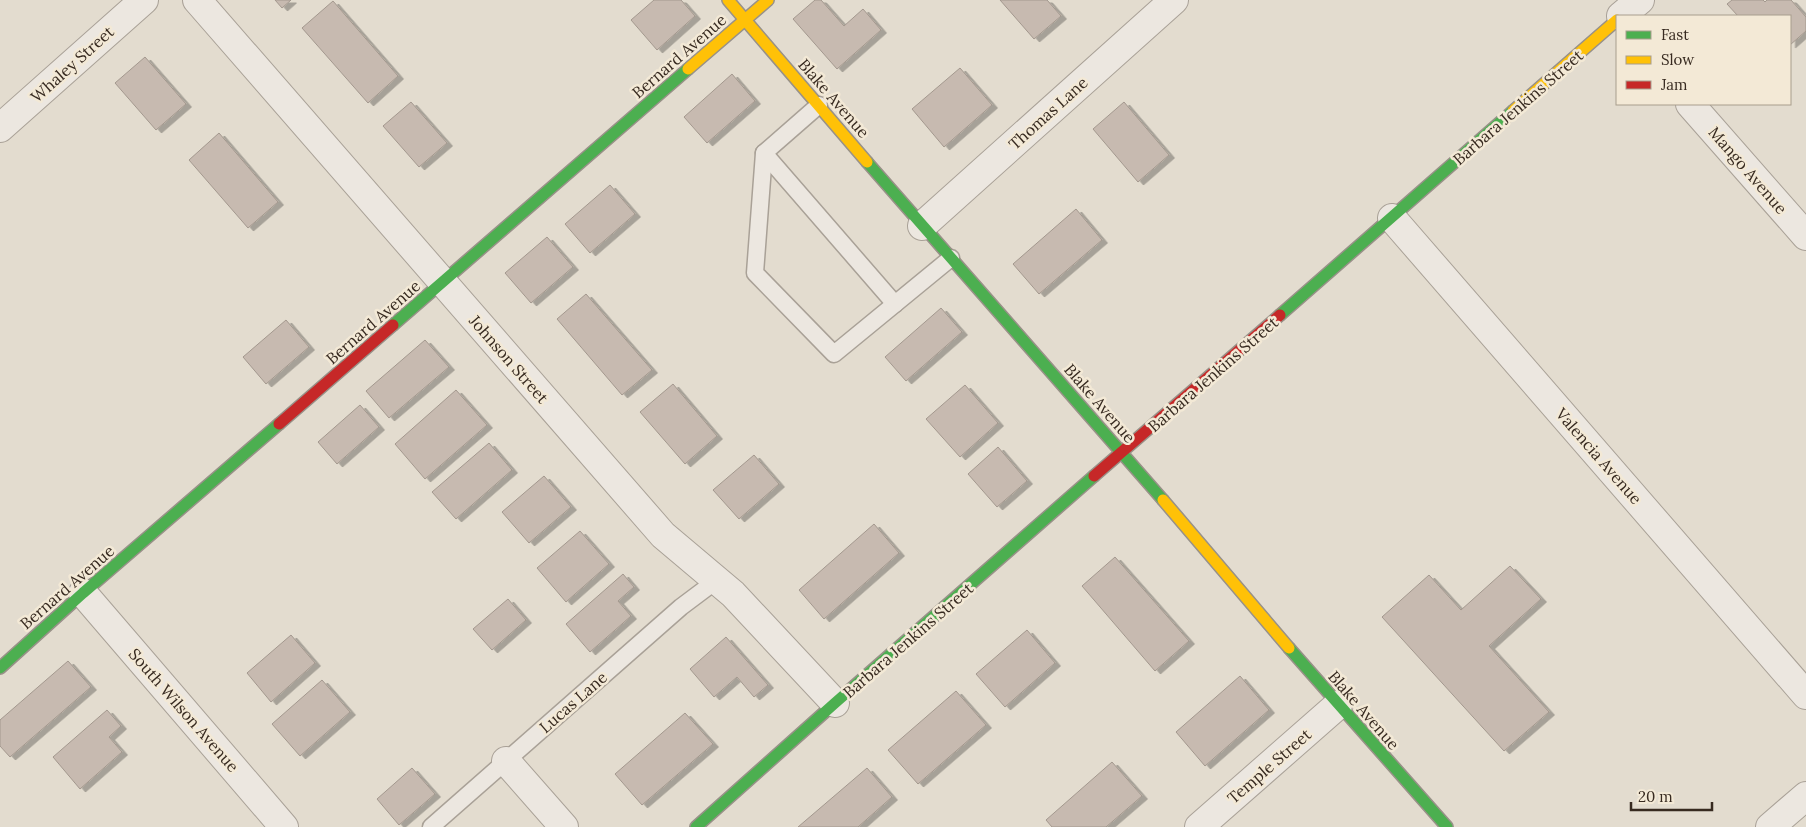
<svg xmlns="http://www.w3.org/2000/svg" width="1806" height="827" viewBox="0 0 1806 827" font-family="Lora,serif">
  <defs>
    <filter id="shadow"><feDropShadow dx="5.5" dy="3" stdDeviation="0" flood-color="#0004"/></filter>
  </defs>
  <rect width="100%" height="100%" fill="#e3dccf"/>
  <g fill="#c7bab0" stroke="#a3988e" filter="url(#shadow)">
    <path d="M275,0H291L282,8Z"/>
    <path d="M654,0H681L695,16L657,50L631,20Z"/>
    <path d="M815,0H821L844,26L863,9L881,30L837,69L793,19Z"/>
    <path d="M1000,0H1047L1061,16L1034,39Z"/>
    <path d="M1732,0H1763L1765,2L1767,0H1791L1806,17V31L1790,45V16H1738L1727,4Z"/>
    <path d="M333,1L398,76L368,103L302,28Z"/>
    <path d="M145,57L186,104L156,130L115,83Z"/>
    <path d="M960,68L992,105L944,147L912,109Z"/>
    <path d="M732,74L755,101L707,143L684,117Z"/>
    <path d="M411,102L447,143L419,167L383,126Z"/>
    <path d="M1124,102L1169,155L1138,182L1093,129Z"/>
    <path d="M219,133L278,202L248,228L189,160Z"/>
    <path d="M610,185L635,214L590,253L565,224Z"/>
    <path d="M1076,209L1102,240L1039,294L1013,264Z"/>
    <path d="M547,237L573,267L531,303L505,273Z"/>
    <path d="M586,294L652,370L622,395L557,319Z"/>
    <path d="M941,308L962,332L906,381L885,357Z"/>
    <path d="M286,320L309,347L266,384L243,357Z"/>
    <path d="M425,340L449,367L389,418L366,391Z"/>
    <path d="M673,384L717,436L685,464L640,412Z"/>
    <path d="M965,385L998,423L960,457L926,419Z"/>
    <path d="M456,390L487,425L425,479L395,444Z"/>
    <path d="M360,405L379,427L337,464L318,442Z"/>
    <path d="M489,443L512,470L456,519L432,492Z"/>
    <path d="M998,447L1027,481L997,507L968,474Z"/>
    <path d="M754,455L779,484L739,519L713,490Z"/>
    <path d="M544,476L571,507L529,543L502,512Z"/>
    <path d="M874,524L899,553L824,619L799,590Z"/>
    <path d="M580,531L609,564L566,602L537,568Z"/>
    <path d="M1115,557L1189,641L1155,671L1082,586Z"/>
    <path d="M1510,566L1541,599L1489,646L1549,712L1504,751L1382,617L1429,575L1461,610Z"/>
    <path d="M623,574L634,587L618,601L631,616L590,652L566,624Z"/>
    <path d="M508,599L526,620L492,650L473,629Z"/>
    <path d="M1027,630L1055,663L1005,707L976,674Z"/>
    <path d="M291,635L315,663L271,702L247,673Z"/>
    <path d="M726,637L768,685L754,697L737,677L714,697L690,669Z"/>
    <path d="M68,661L91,687L10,757L0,746V720Z"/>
    <path d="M1240,676L1269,710L1205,766L1176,732Z"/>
    <path d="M322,680L350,712L300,756L272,724Z"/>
    <path d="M956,691L986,725L918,784L888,750Z"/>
    <path d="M107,710L121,726L109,737L122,752L80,789L53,757Z"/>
    <path d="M685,713L713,744L642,805L615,774Z"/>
    <path d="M1112,762L1142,796L1106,827H1052L1046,820Z"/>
    <path d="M412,768L435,794L399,825L377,799Z"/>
    <path d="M867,768L892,797L858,827H798Z"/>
  </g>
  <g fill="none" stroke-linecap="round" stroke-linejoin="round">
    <g stroke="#a9a197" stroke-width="19">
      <g id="lane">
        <path d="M819,105L764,153L755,273L834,354L951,258"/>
        <path d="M764,153L895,304"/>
        <path d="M431,827L681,607L717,580"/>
      </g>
    </g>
    <g stroke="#a9a197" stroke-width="30">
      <g id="street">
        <path d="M197,0L663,535L733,594L835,703"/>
        <path d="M1621,16L1640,0"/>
        <path d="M1690,104L1806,236"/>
        <path d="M0,128L144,0"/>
        <path d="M1392,218L1806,695"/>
        <path d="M922,226L1174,0"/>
        <path d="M83,593L284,827"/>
        <path d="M506,761L564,827"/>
        <path d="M1199,827L1338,705"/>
        <path d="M1770,827L1806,796"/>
      </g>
    </g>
    <g stroke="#989188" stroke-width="14">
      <g id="fast">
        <path d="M867,162L1163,500"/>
        <path d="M1280,315L1513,111"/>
        <path d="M393,325L688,69"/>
        <path d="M1289,648L1447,827"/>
        <path d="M0,668L83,593L279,424"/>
        <path d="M696,827L835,703L1094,476"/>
      </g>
    </g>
    <g stroke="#989188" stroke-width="14">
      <g id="slow">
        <path d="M728,0L867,162"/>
        <path d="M688,69L768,0"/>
        <path d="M1513,111L1617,20"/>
        <path d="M1163,500L1289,648"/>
      </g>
    </g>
    <g stroke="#989188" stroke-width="14">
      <g id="jam">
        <path d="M279,424L393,325"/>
        <path d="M1094,476L1280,315"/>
      </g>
    </g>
    <use href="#lane" stroke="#ece7e0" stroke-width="16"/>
    <use href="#street" stroke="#ece7e0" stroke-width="28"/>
    <use href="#fast" stroke="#4caf50" stroke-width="11"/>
    <use href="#slow" stroke="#ffc107" stroke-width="11"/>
    <use href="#jam" stroke="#c62828" stroke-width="11"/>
  </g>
  <g text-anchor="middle" stroke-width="5" stroke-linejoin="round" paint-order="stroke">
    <g font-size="16" fill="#372a20" stroke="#f3e9d6">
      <text transform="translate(679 56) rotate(-41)" y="6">Bernard Avenue</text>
      <text transform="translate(72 64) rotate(-42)" y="6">Whaley Street</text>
      <text transform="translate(834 98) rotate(49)" y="6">Blake Avenue</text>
      <text transform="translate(1518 107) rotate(-41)" y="6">Barbara Jenkins Street</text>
      <text transform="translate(1048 113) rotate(-42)" y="6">Thomas Lane</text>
      <text transform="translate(1748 170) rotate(49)" y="6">Mango Avenue</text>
      <text transform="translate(373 322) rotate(-41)" y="6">Bernard Avenue</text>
      <text transform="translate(509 359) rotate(49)" y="6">Johnson Street</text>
      <text transform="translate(1213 374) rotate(-41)" y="6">Barbara Jenkins Street</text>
      <text transform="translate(1100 403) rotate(49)" y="6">Blake Avenue</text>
      <text transform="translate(1599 456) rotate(49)" y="6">Valencia Avenue</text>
      <text transform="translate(67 587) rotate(-41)" y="6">Bernard Avenue</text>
      <text transform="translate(908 640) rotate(-41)" y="6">Barbara Jenkins Street</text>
      <text transform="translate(573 702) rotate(-41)" y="6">Lucas Lane</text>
      <text transform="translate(184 710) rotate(49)" y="6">South Wilson Avenue</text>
      <text transform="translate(1364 710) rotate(49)" y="6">Blake Avenue</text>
      <text transform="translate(1269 766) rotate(-41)" y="6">Temple Street</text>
    </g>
  </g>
  <rect x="1616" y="15" width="175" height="90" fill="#f3e9d6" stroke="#a89d8d"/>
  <rect x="1626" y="31" width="25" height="8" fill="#4caf50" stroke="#a89d8d"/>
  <text x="1661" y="40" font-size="15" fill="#372a20">Fast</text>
  <rect x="1626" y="56" width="25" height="8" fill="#ffc107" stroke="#a89d8d"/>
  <text x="1661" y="65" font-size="15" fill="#372a20">Slow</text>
  <rect x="1626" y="81" width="25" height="8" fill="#c62828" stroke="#a89d8d"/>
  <text x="1661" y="90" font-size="15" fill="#372a20">Jam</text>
  <path d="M1631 802v8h81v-8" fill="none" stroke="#372a20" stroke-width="2.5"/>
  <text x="1638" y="802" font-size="15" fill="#372a20" stroke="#f3e9d6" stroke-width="4" paint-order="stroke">20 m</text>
</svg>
